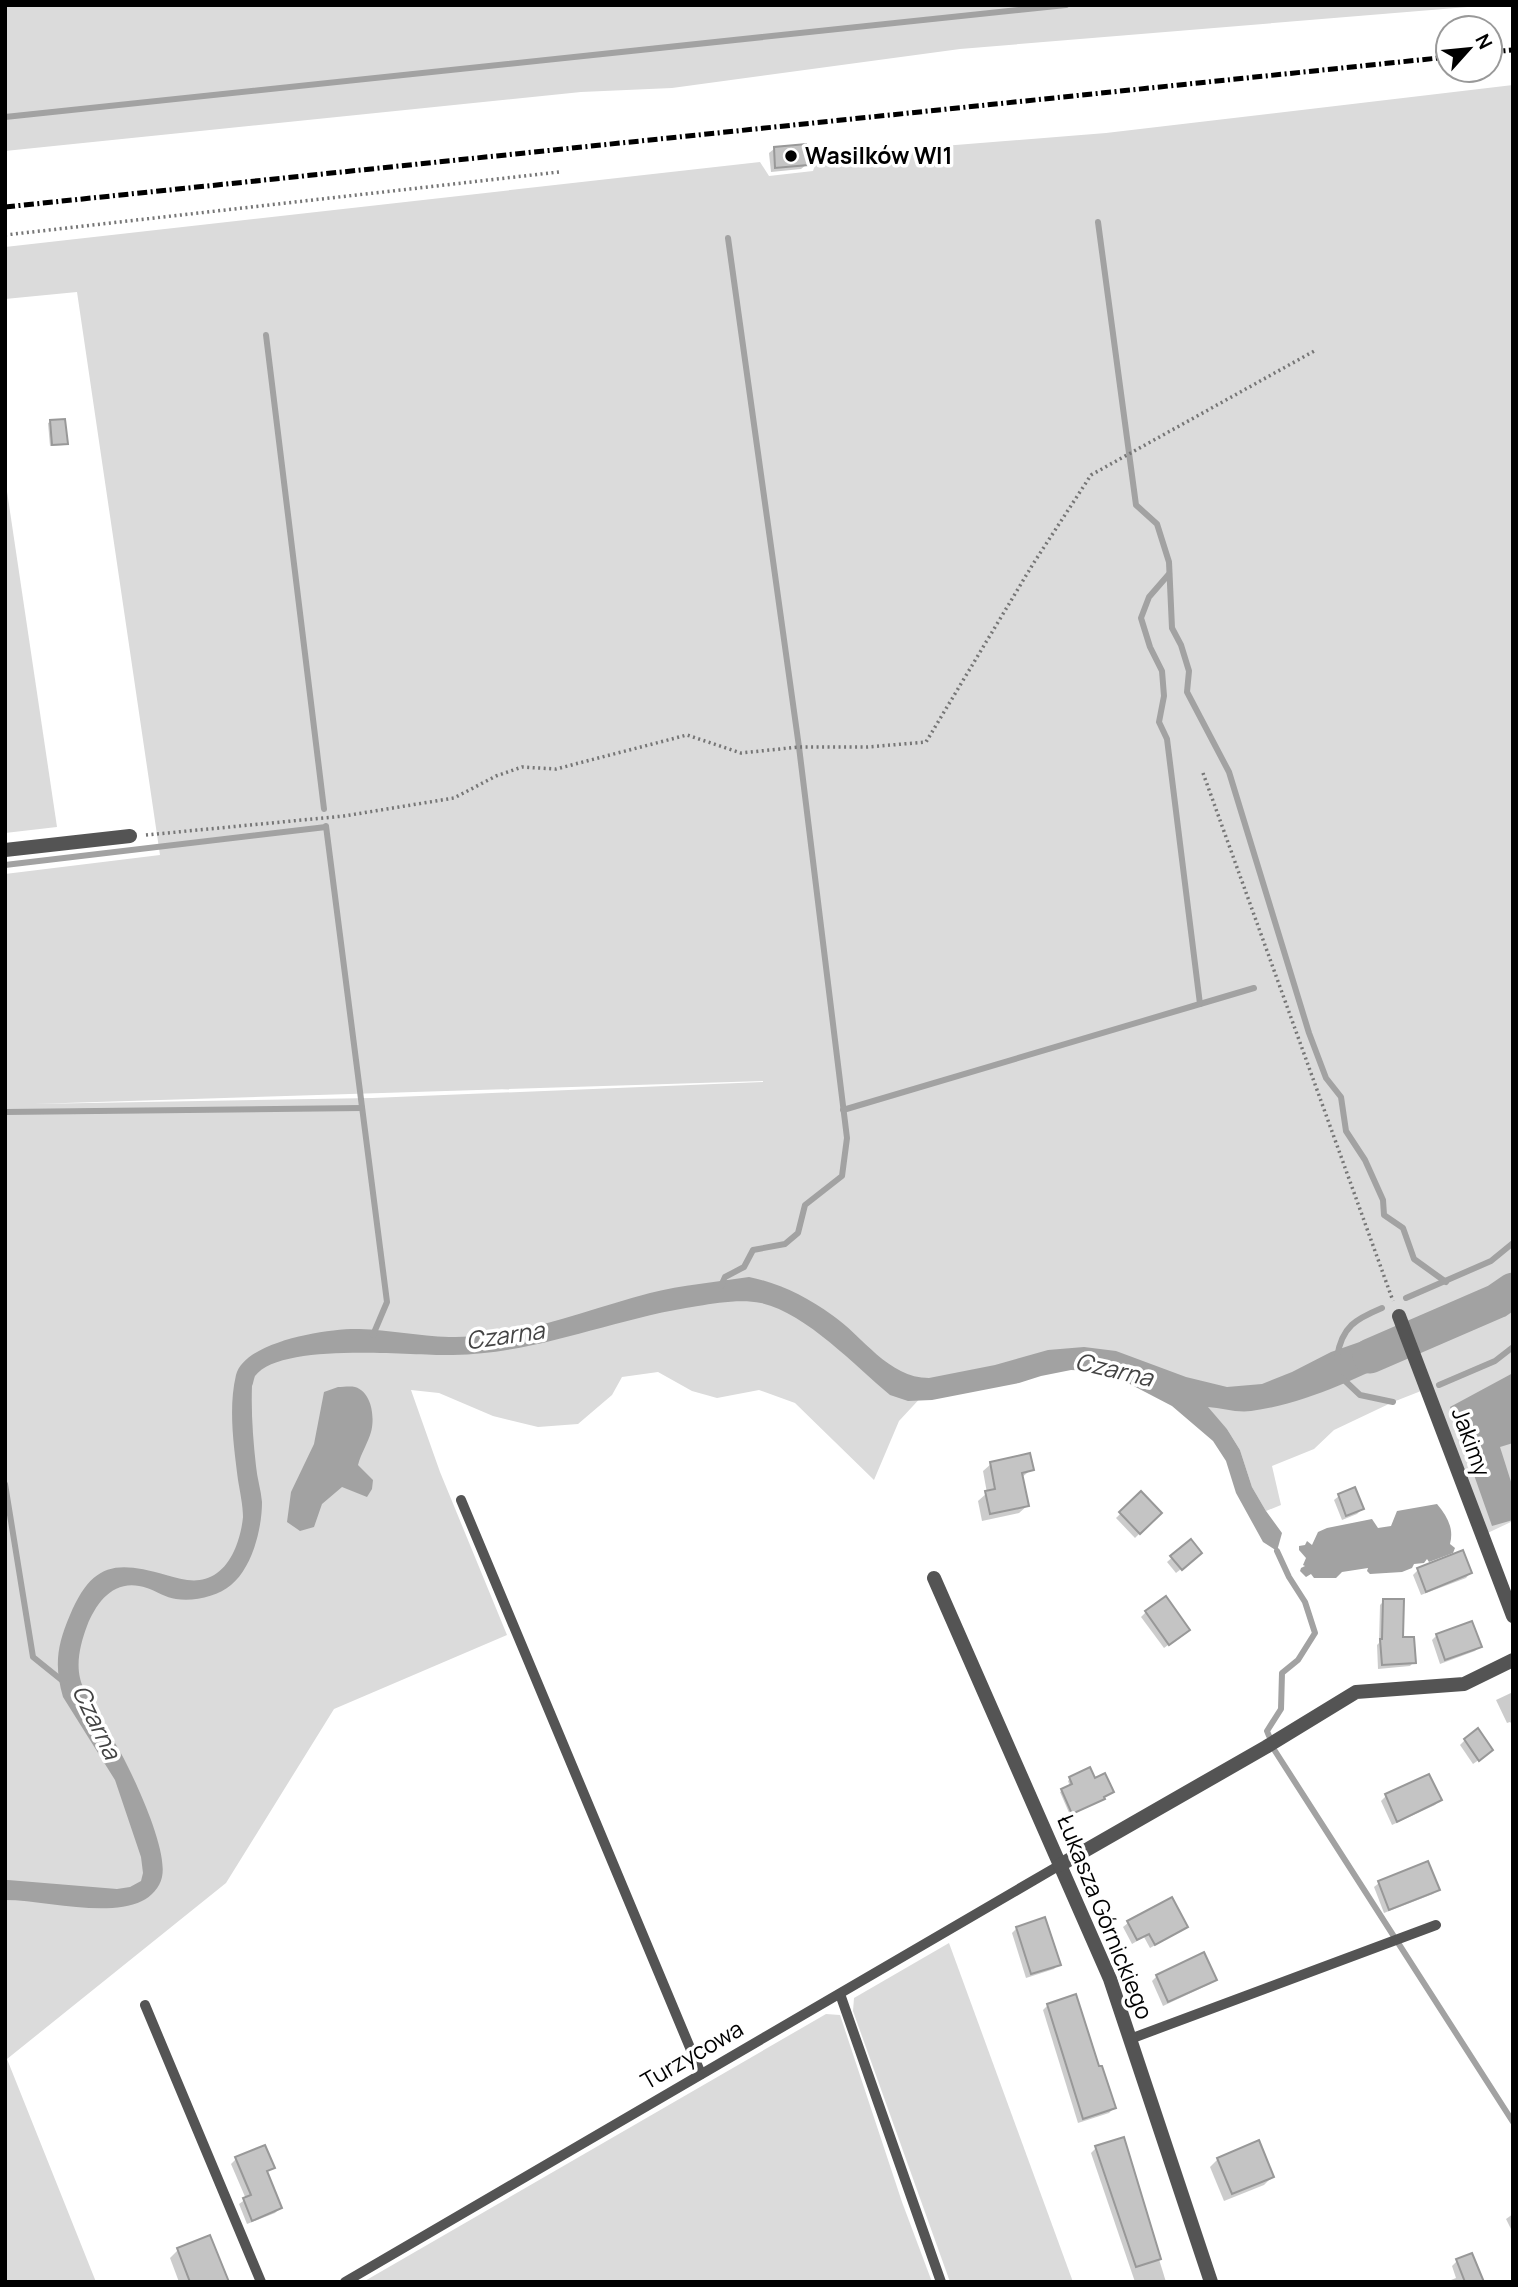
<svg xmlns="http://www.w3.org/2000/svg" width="1518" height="2287" viewBox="0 0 1518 2287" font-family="Manrope,sans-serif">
  <rect width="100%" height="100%" fill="#fff"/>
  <g fill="#dbdbdb" fill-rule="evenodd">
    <path d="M5,5H1492L960,49L672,88L581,92L5,151Z"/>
    <path d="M1513,85V1521L1477,1538L1421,1391L1393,1402L1334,1430L1314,1449L1272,1466L1281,1505L1266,1511L1252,1487L1240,1450L1227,1429L1207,1407L1081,1357L925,1393L899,1421L874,1480L795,1403L759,1390L717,1398L692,1391L658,1372L622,1377L612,1395L578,1424L538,1427L493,1416L439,1393L411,1390L440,1472L507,1635L334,1709L226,1883L7,2059L96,2282H5V874L160,855L77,292L5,299V247L760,162L769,176L813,171L818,156L1106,133ZM763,1082L372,1098L33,1104L763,1081Z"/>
    <path d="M5,478L57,827L5,833Z"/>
    <path d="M949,1943L1073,2282H950L853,2011L854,1998Z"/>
    <path d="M826,2014L840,2015L902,2202L932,2282H363Z"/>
  </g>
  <g fill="#a2a2a2">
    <path d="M749,1277C779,1283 807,1297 832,1315C863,1336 888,1378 929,1378L995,1365L1048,1350L1084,1347L1116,1351L1186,1377L1227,1387L1262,1384L1292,1372L1331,1352L1394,1330L1405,1356C1356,1378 1305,1404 1251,1411C1237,1413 1222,1408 1208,1407L1227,1429L1240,1450L1252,1487L1266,1511L1282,1533L1277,1551L1263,1542L1236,1493L1226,1461L1213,1441L1172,1406L1126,1382L1095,1371L1071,1370L1041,1376L1019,1383L932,1400L908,1401L890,1395C855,1366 806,1313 761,1303C741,1299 717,1303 698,1306C615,1318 537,1354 453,1355C413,1356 281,1341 255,1376C254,1378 253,1384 252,1386C251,1412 253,1439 256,1466C257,1478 261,1490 262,1502C262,1529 252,1568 231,1585C218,1596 194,1602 176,1599C166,1598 156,1591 147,1588C115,1577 97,1601 87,1626C81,1642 76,1661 80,1678C84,1698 113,1737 123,1757C136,1782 168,1850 162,1877C160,1887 151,1897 142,1901C106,1918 45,1900 5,1900V1880H8L117,1889L130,1887L141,1881L143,1873L141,1857L115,1780L63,1697C54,1666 57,1645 70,1615C92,1563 115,1560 166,1575C184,1580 200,1585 217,1573C233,1562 241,1537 243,1517C243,1506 240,1492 238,1480C234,1447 228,1409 236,1375C245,1341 329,1328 359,1329C389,1330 419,1336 449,1337C517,1339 585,1310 650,1293C682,1285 716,1282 749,1277Z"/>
    <path d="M1513,1373V1443L1500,1447L1513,1488V1520L1492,1526L1450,1407Z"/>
    <path d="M338,1387C343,1387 350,1386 355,1387C372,1392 375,1418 371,1432C368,1443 361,1453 358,1465L373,1480L372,1489L367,1497L342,1487L322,1504L314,1527L300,1531L287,1522L291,1492L314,1444L324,1392Z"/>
    <path d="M1437,1504C1448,1517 1454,1529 1450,1544L1455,1548L1453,1553L1429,1562L1427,1559L1424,1563L1414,1564L1412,1568L1402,1572L1370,1574L1367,1571L1368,1568L1342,1572L1336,1578H1314L1311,1574L1306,1577L1300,1571L1301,1568L1305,1566L1303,1565L1306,1558L1299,1550V1546L1305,1545L1307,1541L1312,1545L1318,1532L1327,1528L1372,1519L1378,1528L1391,1526L1397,1511Z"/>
  </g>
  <g fill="#0003">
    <path d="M774,149L806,165L801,169L771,172L769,153Z"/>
    <path d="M50,422L66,443L64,445L50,446L48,423Z"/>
    <path d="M991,1464L1032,1469L1021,1478L1027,1506L1019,1513L982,1521L978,1501L987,1493L983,1471Z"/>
    <path d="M1141,1494L1160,1513L1135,1538L1116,1518Z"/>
    <path d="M1339,1496L1362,1509L1357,1514L1342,1520L1334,1500Z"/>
    <path d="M1190,1542L1195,1558L1176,1573L1167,1562Z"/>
    <path d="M1462,1552L1470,1573L1466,1578L1421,1595L1413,1575L1418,1570Z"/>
    <path d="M1384,1601L1414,1662L1410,1666L1378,1669L1377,1645L1379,1643L1380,1605Z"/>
    <path d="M1146,1612L1183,1634L1164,1648L1141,1617Z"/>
    <path d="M1437,1635L1480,1646L1475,1651L1440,1664L1432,1640Z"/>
    <path d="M1513,1692V1725L1510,1722L1507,1723L1496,1700Z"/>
    <path d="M1465,1740L1486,1755L1473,1764L1460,1745Z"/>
    <path d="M1089,1769L1102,1798L1101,1801L1070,1815L1060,1792L1070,1786L1068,1781L1070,1779Z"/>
    <path d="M1428,1776L1440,1800L1435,1805L1392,1825L1381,1801L1386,1796Z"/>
    <path d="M1379,1883L1437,1890L1433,1894L1384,1913L1374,1887Z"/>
    <path d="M1171,1899L1186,1927L1181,1931L1150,1948L1144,1937L1132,1944L1123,1927L1128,1923Z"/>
    <path d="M1017,1928L1059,1964L1054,1969L1026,1978L1012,1933Z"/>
    <path d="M1157,1976L1215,1980L1210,1984L1163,2006L1152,1981Z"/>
    <path d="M1048,2005L1114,2108L1109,2113L1078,2123L1043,2010Z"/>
    <path d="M1122,2139L1166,2282H1135L1091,2153L1096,2148Z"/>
    <path d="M236,2159L273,2167L266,2173L280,2208L275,2213L247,2224L239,2204L246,2199L231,2164Z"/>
    <path d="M1218,2159L1272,2177L1264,2185L1224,2201L1210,2167Z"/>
    <path d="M1513,2214V2233L1506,2219Z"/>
    <path d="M209,2237L227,2282H179L170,2258L178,2250Z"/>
    <path d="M1457,2261L1482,2282H1446L1456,2278L1452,2266Z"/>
  </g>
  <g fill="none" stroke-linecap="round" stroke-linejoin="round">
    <g stroke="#a2a2a2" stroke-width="6">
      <path d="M5,117L1066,5"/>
      <path d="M1098,222L1136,505L1157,524L1169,562L1172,628L1181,645L1189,671L1187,692L1229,772L1309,1033L1326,1078L1341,1097L1346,1131L1365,1160L1383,1200L1384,1215L1403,1228L1414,1259L1446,1282"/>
      <path d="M266,335L324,809"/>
      <path d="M326,826L387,1302L373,1335"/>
      <path d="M5,865L326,827"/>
      <path d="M1200,1004L1254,988"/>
      <path d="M843,1110L1200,1004L1167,739L1159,722L1164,696L1162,671L1150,647L1141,618L1149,597L1169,574"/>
      <path d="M5,1112L362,1108"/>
      <path d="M721,1286L725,1277L744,1267L753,1250L785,1244L798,1233L805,1205L842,1176L847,1138L799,747L728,238"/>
      <path d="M1406,1298L1491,1261L1513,1243"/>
      <path d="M1337,1357C1342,1326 1356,1319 1382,1308"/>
      <path d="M1342,1378L1360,1395L1393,1402"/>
      <path d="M1439,1385L1495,1361L1513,1347"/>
      <path d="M5,1484L33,1657L64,1682"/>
      <path d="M1269,1736L1267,1731L1281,1709L1282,1673L1298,1660L1315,1633L1305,1602L1289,1577L1277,1551"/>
      <path d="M1275,1751L1513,2122"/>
    </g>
    <path stroke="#a2a2a2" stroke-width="35" d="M1370,1356L1497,1301L1513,1290"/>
  </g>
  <g fill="#c4c4c4" stroke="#989898" stroke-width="2">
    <path d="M806,144L808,165L775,168L774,147Z"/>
    <path d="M65,419L68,444L52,445L50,420Z"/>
    <path d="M1030,1453L1034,1470L1022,1473L1029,1506L990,1514L985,1491L995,1489L990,1462Z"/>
    <path d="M1355,1487L1364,1509L1346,1516L1338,1494Z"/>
    <path d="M1141,1491L1162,1513L1140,1534L1119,1512Z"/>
    <path d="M1191,1539L1202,1553L1182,1570L1170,1556Z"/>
    <path d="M1463,1550L1472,1573L1426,1592L1417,1568Z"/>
    <path d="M1166,1596L1190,1630L1169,1645L1145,1611Z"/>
    <path d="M1383,1599H1404L1403,1637H1414L1416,1663L1382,1665L1380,1639H1382Z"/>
    <path d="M1472,1621L1482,1647L1445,1660L1436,1634Z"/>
    <path d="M1478,1728L1493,1750L1479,1761L1464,1739Z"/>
    <path d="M1090,1767L1095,1778L1105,1773L1114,1792L1104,1797L1105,1799L1072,1814L1061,1789L1072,1784L1069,1777Z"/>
    <path d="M1429,1774L1442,1800L1397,1822L1385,1794Z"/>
    <path d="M1428,1861L1440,1890L1389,1910L1378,1881Z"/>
    <path d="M1172,1897L1188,1927L1155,1945L1149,1934L1137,1940L1127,1921Z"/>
    <path d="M1045,1917L1061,1965L1031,1974L1016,1927Z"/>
    <path d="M1204,1952L1217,1980L1168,2002L1156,1975Z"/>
    <path d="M1076,1994L1099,2066H1102L1116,2108L1083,2119L1047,2004Z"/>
    <path d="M1124,2137L1161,2259L1136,2267L1095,2146Z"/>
    <path d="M1259,2140L1274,2177L1232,2194L1217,2158Z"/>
    <path d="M265,2145L275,2168L267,2171L282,2208L252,2221L243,2198L251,2195L235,2157Z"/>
    <path d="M210,2235L229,2282H190L177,2248Z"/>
    <path d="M1472,2253L1484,2282H1465L1456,2259Z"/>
  </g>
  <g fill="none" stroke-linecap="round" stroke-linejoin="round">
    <g stroke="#767676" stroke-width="3.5" stroke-dasharray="2 3.5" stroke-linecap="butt">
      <path d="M5,235L559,172"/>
      <path d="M1203,773L1393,1301"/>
      <path d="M146,835L344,816L454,798L496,776L522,767L556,769L687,735L741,753L799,747H868L926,742L1033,564L1091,475L1316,350"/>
    </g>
    <g stroke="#545454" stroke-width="10">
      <path d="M461,1500L701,2074"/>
      <path d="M840,1994L941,2282"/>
      <path d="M145,2005L261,2282"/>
      <path d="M1130,2039L1436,1925"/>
      <path d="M345,2282L1060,1865"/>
    </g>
    <g stroke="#545454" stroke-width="14">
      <path d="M5,850L130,836"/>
      <path d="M1399,1316L1513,1616"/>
      <path d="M934,1578L1110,1979L1211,2282"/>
      <path d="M1060,1865L1266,1747L1356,1692L1464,1684L1513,1660"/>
    </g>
    <g stroke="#000" stroke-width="5" stroke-dasharray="10 3.5 2 3.5" stroke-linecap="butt">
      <path d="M1490,52L1513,50"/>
      <path d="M5,207L1448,57"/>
    </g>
  </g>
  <circle fill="#000" stroke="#fff" stroke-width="2.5" cx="791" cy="156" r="7"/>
  <g text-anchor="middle" stroke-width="7" stroke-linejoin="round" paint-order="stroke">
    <g font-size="23" font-weight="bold" fill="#000" stroke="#fff" text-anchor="start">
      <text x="805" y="164">Wasilków Wl1</text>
    </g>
    <g font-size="23" fill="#000" stroke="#fff">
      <text transform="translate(1471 1442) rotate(70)" y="8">Jakimy</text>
      <text transform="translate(1105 1917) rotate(68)" y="8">Łukasza Górnickiego</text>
      <text transform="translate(692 2055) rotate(-30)" y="8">Turzycowa</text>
    </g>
    <g font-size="24" font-style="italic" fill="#434343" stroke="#fff">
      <text transform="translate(505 1336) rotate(-8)" y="8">Czarna</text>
      <text transform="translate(1114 1370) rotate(13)" y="8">Czarna</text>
      <text transform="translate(96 1722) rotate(64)" y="8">Czarna</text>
    </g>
  </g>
  <rect width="1518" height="2287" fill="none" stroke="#000000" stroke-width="14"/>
  <g transform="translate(1469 49) rotate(63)"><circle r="33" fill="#ffffff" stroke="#999999" stroke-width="2"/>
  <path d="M0-5L12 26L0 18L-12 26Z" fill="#000000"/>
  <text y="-10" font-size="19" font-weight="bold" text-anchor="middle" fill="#000000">N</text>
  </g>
</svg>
